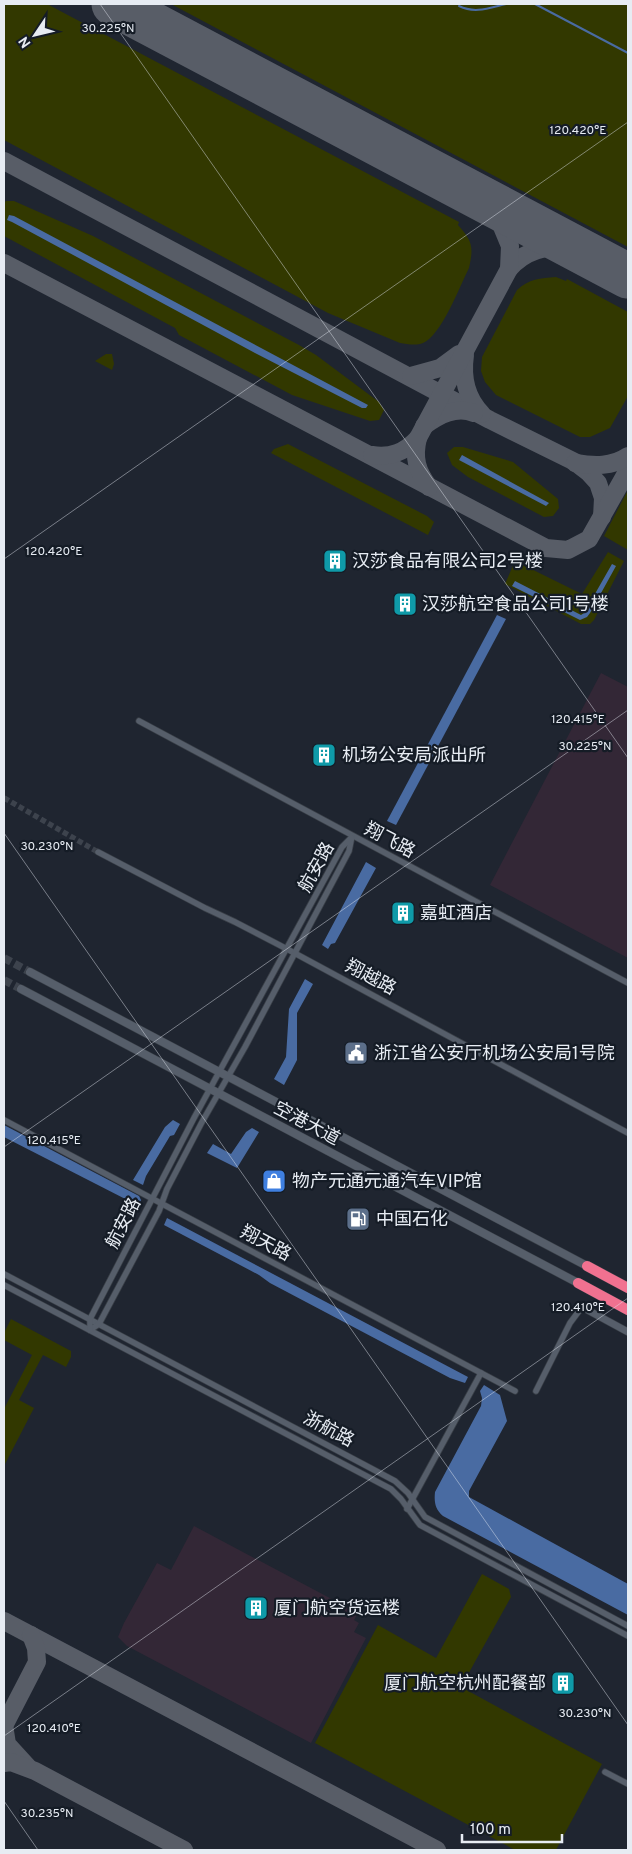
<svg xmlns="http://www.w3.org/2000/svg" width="632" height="1854" viewBox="0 0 632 1854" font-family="Overpass,'Noto Sans SC',sans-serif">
  <rect width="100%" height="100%" fill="#1f2530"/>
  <g fill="#332736">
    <path d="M601,673L628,687V958L490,885Z"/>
    <path d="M194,1526L358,1613L354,1620L359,1623L354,1632L366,1638L311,1743L127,1646L118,1637L124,1623L157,1563L171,1570Z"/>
  </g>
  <g fill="#323800">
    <path d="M4,4H47L459,222L458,225C472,241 474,246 469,268C460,286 441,336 423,343C416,346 407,344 400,343L328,313L4,140Z"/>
    <path d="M171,4H628V247Z"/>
    <path d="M6,201H14L93,236L299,345L316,355L379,402L384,410L379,420L370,421L292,395L179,335L175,328L4,236V203Z"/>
    <path d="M556,277L566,281L567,279L628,312V396L610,428L590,437H580L496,395L485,382L481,371L482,357L517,290C529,279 540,278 556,277Z"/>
    <path d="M106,354H112L114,364L112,370L95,361Z"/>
    <path d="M288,444L427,516L434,522L428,535L271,453L274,449Z"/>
    <path d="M454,447H463L513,462L558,499L559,508L553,516L544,517L468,477L452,465L447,453Z"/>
    <path d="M628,490V550L604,536Z"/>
    <path d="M608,552L624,561L594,620L590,624H581L505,584L515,561L582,594Z"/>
    <path d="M11,1319L71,1351V1357L66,1367L43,1355L19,1400L34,1408L4,1466V1409L32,1355L4,1340V1333Z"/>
    <path d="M482,1574L509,1589L511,1597L461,1687L602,1764L556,1850H515L315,1743L378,1625L436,1658Z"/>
  </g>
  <g fill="#496ba2">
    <path d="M9,215L14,216L368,405L366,408H362L255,353L12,222L7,220Z"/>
    <path d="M462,455L549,503L546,506L459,460Z"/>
    <path d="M612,564L616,566L590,613L587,617L580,620L512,586L515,581L581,615L584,613Z"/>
    <path d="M497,615L506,619L396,825L387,821Z"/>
    <path d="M366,862L376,868L335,943L331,944L328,949L322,945Z"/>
    <path d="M305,979L313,984L297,1013V1060L284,1085L274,1079L286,1057L289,1009Z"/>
    <path d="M173,1120L180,1124L174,1135L170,1136L146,1176L143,1185L133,1180L165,1127Z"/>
    <path d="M4,1125L139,1196L141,1200L139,1206L4,1137Z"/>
    <path d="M252,1128L259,1132L237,1168L207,1153L213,1144L231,1154L246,1132Z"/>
    <path d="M167,1218L468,1377L465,1383L450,1378L270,1283L259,1275L164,1225Z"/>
    <path d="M484,1385L500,1395L507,1421L469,1491V1497L628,1584V1615L443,1516C435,1509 434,1502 435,1492L481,1406L482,1398L480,1391Z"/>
  </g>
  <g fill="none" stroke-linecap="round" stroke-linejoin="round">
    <g stroke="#496ba2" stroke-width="2">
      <path d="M535,4L628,53"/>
      <path d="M459,6C475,14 489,8 506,4"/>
    </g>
    <g stroke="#585d67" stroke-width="18">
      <path d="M4,161L490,420L575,462L588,472L598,483L603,498L602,517"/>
      <path d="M4,263L546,548L568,550L589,539L628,470"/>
      <path d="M509,269C525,250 546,246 570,246"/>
      <path d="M465,355C462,376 466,398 482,414"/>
      <path d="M411,376L440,368L459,354"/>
      <path d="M424,426C439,415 456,406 474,413"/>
      <path d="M418,438C413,458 417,471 429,487"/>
      <path d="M372,455C391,458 405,452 418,438L509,269L510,246L493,205"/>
      <path d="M575,463C594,466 612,467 628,456"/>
      <path d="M4,1621L437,1850"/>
      <path d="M4,1725L7,1744L28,1767"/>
      <path d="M4,1726L37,1662L36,1648L31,1635"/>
      <path d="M4,1763L11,1762L35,1771L184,1850"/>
    </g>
    <path stroke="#585d67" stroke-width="45" d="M114,4L628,276"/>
    <path stroke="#3d434d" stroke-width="5.5" stroke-dasharray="5.5 3" stroke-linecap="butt" d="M4,798L98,852"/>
    <g stroke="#3d434d" stroke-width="8" stroke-dasharray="8 4" stroke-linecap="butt">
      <path d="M4,958L30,972"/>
      <path d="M4,980L21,989"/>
    </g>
    <g stroke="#393f47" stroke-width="7">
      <g id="minor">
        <path d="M139,721L628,983"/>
        <path d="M98,852L205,908L235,922L287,949L628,1133"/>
        <path d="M4,1120L515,1391"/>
        <path d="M4,1274L395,1481L408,1493L425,1517L628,1626"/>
        <path d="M4,1285L391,1489L401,1499L420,1525L628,1636"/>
        <path d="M90,1330L99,1324L159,1211L167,1189L202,1122L245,1047L349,851L352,836"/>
        <path d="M90,1330V1319L194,1118L342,847L351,838"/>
        <path d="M536,1391L570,1323L582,1307"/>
        <path d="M407,1509L481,1373"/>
        <path d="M605,1772L628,1784"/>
      </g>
    </g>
    <g stroke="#393f47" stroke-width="8">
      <path id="tertiary" d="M582,1307L628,1332"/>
    </g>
    <g stroke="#393f47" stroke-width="9">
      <g id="secondary">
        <path d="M30,972L587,1266"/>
        <path d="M21,989L578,1283"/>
      </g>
    </g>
    <g stroke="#393f47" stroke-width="11">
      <g id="motorway">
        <path d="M587,1266L628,1288"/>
        <path d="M578,1283L628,1310"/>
      </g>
    </g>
    <use href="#minor" stroke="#565e6a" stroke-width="5.5"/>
    <use href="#tertiary" stroke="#565e6a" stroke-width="7"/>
    <use href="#secondary" stroke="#565e6a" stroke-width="8"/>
    <use href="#motorway" stroke="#f17190" stroke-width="10"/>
  </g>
  <path fill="none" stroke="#e7ecf3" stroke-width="1" stroke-opacity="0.45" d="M100,4L628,758M4,559L628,122M4,833L628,1725M4,1147L628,710M4,1736L628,1298M4,1801L38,1850"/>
  <defs>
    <g id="building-square" transform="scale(1.25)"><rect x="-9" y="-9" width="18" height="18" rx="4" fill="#0f9aa8" stroke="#151c26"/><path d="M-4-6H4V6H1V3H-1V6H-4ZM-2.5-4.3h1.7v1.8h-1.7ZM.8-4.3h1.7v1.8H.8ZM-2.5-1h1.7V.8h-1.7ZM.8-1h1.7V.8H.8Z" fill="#fff"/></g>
    <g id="civic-square" transform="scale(1.25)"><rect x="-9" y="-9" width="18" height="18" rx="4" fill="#5c6f8a" stroke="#151c26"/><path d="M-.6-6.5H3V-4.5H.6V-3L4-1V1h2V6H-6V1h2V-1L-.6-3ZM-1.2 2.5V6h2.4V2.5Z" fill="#fff"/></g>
    <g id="shop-square" transform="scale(1.25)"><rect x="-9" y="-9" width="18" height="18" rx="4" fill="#3f7fe0" stroke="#151c26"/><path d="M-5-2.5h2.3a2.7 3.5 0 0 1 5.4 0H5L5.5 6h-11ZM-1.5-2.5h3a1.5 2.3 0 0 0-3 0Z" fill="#fff"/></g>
    <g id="fuel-square" transform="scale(1.25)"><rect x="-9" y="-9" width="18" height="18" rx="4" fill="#5c6f8a" stroke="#151c26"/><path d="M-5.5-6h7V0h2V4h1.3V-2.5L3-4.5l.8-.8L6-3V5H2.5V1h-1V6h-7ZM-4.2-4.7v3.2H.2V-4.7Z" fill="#fff"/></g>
  </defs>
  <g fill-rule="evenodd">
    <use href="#building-square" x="335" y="561"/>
    <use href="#building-square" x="405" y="604"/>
    <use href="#building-square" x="324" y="755"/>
    <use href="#building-square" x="403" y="913"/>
    <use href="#civic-square" x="356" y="1053"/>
    <use href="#shop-square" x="274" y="1181"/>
    <use href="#fuel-square" x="358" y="1219"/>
    <use href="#building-square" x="256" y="1608"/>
    <use href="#building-square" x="563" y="1683"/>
  </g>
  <g text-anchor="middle" stroke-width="4.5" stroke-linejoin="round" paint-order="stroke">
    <g font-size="18" fill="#e7ecf3" stroke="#151c26" text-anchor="start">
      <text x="352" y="567">汉莎食品有限公司2号楼</text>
      <text x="422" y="610">汉莎航空食品公司1号楼</text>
      <text x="342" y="761">机场公安局派出所</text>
      <text x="420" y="919">嘉虹酒店</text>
      <text x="374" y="1059">浙江省公安厅机场公安局1号院</text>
      <text x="292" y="1187">物产元通·元通汽车VIP馆</text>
      <text x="376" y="1225">中国石化</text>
      <text x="274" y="1614">厦门航空货运楼</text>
      <text x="546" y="1689" text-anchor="end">厦门航空杭州配餐部</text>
    </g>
    <g font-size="18" fill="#e7ecf3" stroke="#151c26">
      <text transform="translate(390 840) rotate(28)" y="6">翔飞路</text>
      <text transform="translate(316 867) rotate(-61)" y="6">航安路</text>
      <text transform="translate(371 977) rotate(28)" y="6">翔越路</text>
      <text transform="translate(307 1123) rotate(28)" y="6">空港大道</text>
      <text transform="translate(123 1223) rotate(-63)" y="6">航安路</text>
      <text transform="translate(266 1243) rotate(28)" y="6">翔天路</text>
      <text transform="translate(329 1429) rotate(28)" y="6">浙航路</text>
    </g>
  </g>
  <g font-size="12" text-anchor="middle" fill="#e7ecf3" stroke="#151c26" stroke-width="4.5" stroke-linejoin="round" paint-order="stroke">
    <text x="108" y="32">30.225°N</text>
    <text x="578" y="134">120.420°E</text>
    <text x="54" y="555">120.420°E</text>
    <text x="578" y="723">120.415°E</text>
    <text x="585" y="750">30.225°N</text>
    <text x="47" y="850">30.230°N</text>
    <text x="54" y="1144">120.415°E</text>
    <text x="578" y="1311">120.410°E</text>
    <text x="585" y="1717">30.230°N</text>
    <text x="54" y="1732">120.410°E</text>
    <text x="47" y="1817">30.235°N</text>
  </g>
  <rect width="632" height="1854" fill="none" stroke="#e7ecf3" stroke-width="10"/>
  <g transform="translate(35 35) rotate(235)" stroke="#151c26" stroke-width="4" paint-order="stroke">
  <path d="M0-4L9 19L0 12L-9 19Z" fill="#e7ecf3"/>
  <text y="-8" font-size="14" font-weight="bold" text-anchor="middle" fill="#e7ecf3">N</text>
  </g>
  <path d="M462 1834v8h100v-8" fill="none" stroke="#e7ecf3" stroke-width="2.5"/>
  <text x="470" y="1834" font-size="15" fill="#e7ecf3" stroke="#151c26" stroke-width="4" paint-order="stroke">100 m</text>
</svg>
